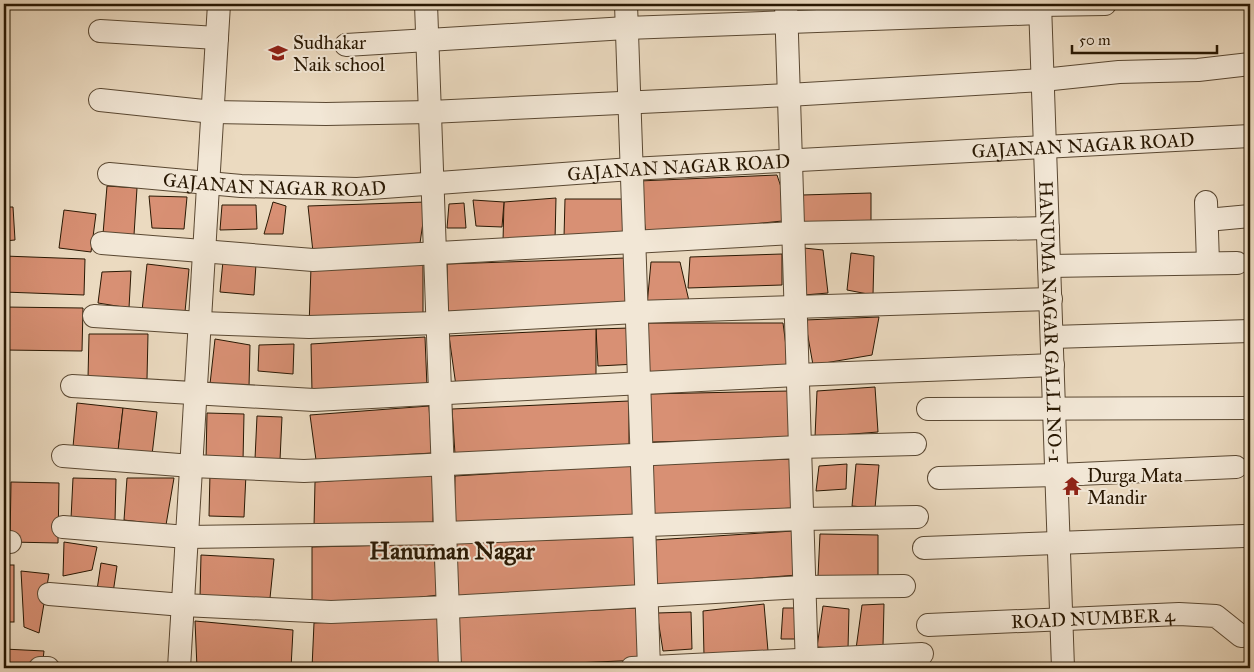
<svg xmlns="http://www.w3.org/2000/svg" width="1254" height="672" viewBox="0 0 1254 672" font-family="'IM FELL Great Primer',serif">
  <rect width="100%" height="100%" fill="#ebdac0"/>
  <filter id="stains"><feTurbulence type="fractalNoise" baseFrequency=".004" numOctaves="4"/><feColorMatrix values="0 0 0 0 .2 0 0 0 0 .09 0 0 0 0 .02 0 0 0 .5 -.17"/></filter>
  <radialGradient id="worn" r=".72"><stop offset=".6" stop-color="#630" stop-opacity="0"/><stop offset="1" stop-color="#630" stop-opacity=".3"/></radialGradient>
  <g fill="#d89074" stroke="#291803">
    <path d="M777,175L792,220L646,235L639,181Z"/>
    <path d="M107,186L137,188L134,235L103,234Z"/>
    <path d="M871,193V222L802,226V195Z"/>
    <path d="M149,196L187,197L184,229L152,228Z"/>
    <path d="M556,198L555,240L503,241L504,202Z"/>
    <path d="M565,199H622L623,233L564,237Z"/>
    <path d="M473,200L504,202L502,227L476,226Z"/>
    <path d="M273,202L286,206L283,234H264Z"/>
    <path d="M426,202L420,243L313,252L308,206Z"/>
    <path d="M464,203L466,228H447L449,204Z"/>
    <path d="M222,205H256L257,229L220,230Z"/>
    <path d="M4,207H13L15,240L4,241Z"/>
    <path d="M64,210L96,214L91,252L59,248Z"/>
    <path d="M804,248L823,250L828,293L804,295Z"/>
    <path d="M851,253L874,256L873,295L847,290Z"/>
    <path d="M782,254V285L688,288L690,257Z"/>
    <path d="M4,256L85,259L84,295L4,292Z"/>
    <path d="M625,258L627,305L448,313L447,264Z"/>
    <path d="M223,261L256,264L254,295L220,292Z"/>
    <path d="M651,262H680L689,301L647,305Z"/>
    <path d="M147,264L189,269L185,312L142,311Z"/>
    <path d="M423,265V313L309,327L311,267Z"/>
    <path d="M131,271L129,308L98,303L102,272Z"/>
    <path d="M4,307L83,308L82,351L4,350Z"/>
    <path d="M879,317L872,355L813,365L805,320Z"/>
    <path d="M648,323H783L789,369L647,374Z"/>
    <path d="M630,328L637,364L598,366L596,329Z"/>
    <path d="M596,329V385L456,386L449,336Z"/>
    <path d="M89,334H148L147,379L88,378Z"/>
    <path d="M425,337L427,387L312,392L311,344Z"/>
    <path d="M215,339L250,345L249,387L210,384Z"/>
    <path d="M294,344L293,374L258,371L259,345Z"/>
    <path d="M875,387L878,432L815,437L817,391Z"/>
    <path d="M789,391L799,438L652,442L647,394Z"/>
    <path d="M629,401V447L455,454L452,409Z"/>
    <path d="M77,403L123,408L118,451L73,447Z"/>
    <path d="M429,406L432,453L316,460L310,415Z"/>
    <path d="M123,408L157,412L152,455L118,451Z"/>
    <path d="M207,413L244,414L243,461L206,460Z"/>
    <path d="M257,416L282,417L280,460L255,459Z"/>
    <path d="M793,459V508L653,516L649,464Z"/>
    <path d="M847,464L846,489L816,491L819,466Z"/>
    <path d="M856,464L879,465L875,508L852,506Z"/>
    <path d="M634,465L635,519L454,525L455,476Z"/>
    <path d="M210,473L246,474L244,517L209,516Z"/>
    <path d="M434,473L433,523L314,527L315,482Z"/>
    <path d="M73,478L116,479L115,522L71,519Z"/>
    <path d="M127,478H174L166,525L124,520Z"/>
    <path d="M11,482L59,483L58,543L10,542Z"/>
    <path d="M793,531L797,575L657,586L654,540Z"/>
    <path d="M820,534L878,535V579L818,576Z"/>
    <path d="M634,537L636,588L458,597L455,543Z"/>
    <path d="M64,542L97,547L92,570L63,576Z"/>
    <path d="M433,544L438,595L312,611V547Z"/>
    <path d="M201,555L274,559L270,598L200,597Z"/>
    <path d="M101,563L117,566L113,593L97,590Z"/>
    <rect x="4" y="565" width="10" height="57"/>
    <path d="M21,571L49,574L39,633L24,627Z"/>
    <path d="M764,604L768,651L704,656L703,611Z"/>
    <path d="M884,604L883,646L856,649L862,605Z"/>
    <path d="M823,606L849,609L848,649L817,647Z"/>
    <path d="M636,608L642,660L461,668L459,617Z"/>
    <path d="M783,608H804L798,639H781Z"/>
    <path d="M691,612L692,649L663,651L657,613Z"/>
    <path d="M439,617V667L312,668L314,623Z"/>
    <path d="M195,621L293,630L291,668H197Z"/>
    <path d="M4,649L44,651L42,668H4Z"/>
  </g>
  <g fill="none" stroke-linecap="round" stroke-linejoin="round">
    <g stroke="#5a4832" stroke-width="24">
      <g id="street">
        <path d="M426,4L450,668"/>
        <path d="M626,4L649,668"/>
        <path d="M786,4L807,668"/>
        <path id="s1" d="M1040,4L1063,668"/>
        <path d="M1040,5L1105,4"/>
        <path d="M100,31L217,38"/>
        <path d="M346,45L626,28L1040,13"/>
        <path d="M100,100L213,112L326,114L430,112L788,95L1043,80L1119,72L1198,70L1250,64"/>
        <path id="s2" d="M109,174L241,186L357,189L631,169L1250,136"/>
        <path d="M1206,202L1208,263"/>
        <path d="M1207,220L1250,216"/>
        <path d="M102,243L313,260L793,233L1048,228"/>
        <path d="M1049,266L1237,263"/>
        <path d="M94,316L201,323L309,327L437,323L636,312L1051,299"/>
        <path d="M1052,337L1250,331"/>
        <path d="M72,386L314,400L797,375L1053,365"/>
        <path d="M928,409L1250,408"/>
        <path d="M63,456L192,466L304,471L799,447L915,444"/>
        <path d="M939,478L1057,475L1236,467"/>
        <path d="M63,527L187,537L445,533L801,519L917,517"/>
        <path d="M4,542H10"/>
        <path d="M924,548L1244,536"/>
        <path d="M49,594L183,605L331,612L448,607L803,587L904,586"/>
        <path id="s3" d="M928,625L1179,614L1216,616L1241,636L1250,635"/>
        <path d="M40,668H48"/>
        <path d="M179,668L219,4"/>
        <path d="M632,668L922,654"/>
      </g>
    </g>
    <use href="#street" stroke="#f2e7d6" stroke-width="22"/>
  </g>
  <defs>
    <g id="school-bare" transform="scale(1.5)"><path d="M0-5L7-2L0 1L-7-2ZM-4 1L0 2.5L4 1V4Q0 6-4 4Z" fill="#8f2418" stroke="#f2e7d6" stroke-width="2.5" paint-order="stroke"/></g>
    <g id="temple-bare" transform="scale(1.5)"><path d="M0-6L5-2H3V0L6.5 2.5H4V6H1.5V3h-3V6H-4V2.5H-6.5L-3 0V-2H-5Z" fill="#8f2418" stroke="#f2e7d6" stroke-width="2.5" paint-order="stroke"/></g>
  </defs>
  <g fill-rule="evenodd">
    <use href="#school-bare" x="278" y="53"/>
    <use href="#temple-bare" x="1072" y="486"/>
  </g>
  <g text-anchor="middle" stroke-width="4" stroke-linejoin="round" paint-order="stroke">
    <g font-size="19" fill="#291803" stroke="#f2e7d6" text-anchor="start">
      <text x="293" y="49">Sudhakar<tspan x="293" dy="22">Naik school</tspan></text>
      <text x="1087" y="482">Durga Mata<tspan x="1087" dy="22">Mandir</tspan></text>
    </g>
    <g font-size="19" fill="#291803" stroke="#f2e7d6">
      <text dy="7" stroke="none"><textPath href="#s2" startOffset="976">GAJANAN NAGAR ROAD</textPath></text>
      <text dy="7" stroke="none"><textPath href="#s2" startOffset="571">GAJANAN NAGAR ROAD</textPath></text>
      <text dy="7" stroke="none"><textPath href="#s2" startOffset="166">GAJANAN NAGAR ROAD</textPath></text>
      <text dy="7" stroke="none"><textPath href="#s1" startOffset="318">HANUMA NAGAR GALLI NO-1</textPath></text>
      <text dy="7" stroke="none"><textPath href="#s3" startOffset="165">ROAD NUMBER 4</textPath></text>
    </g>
    <g font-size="24" font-weight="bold" fill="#291803" stroke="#f2e7d6">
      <text x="452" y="559">Hanuman Nagar</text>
    </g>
  </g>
  <rect width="1254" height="672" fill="none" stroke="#ebdac0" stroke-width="20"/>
  <rect x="5" y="5" width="1244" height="662" fill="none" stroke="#291803" stroke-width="2.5"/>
  <rect x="10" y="10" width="1234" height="652" fill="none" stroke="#291803"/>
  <path d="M1072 45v8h145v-8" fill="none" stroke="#291803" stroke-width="2.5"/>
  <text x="1079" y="45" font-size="15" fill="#291803" stroke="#f2e7d6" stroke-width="4" paint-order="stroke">50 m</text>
  <rect width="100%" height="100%" filter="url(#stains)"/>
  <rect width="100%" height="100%" fill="url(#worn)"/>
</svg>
